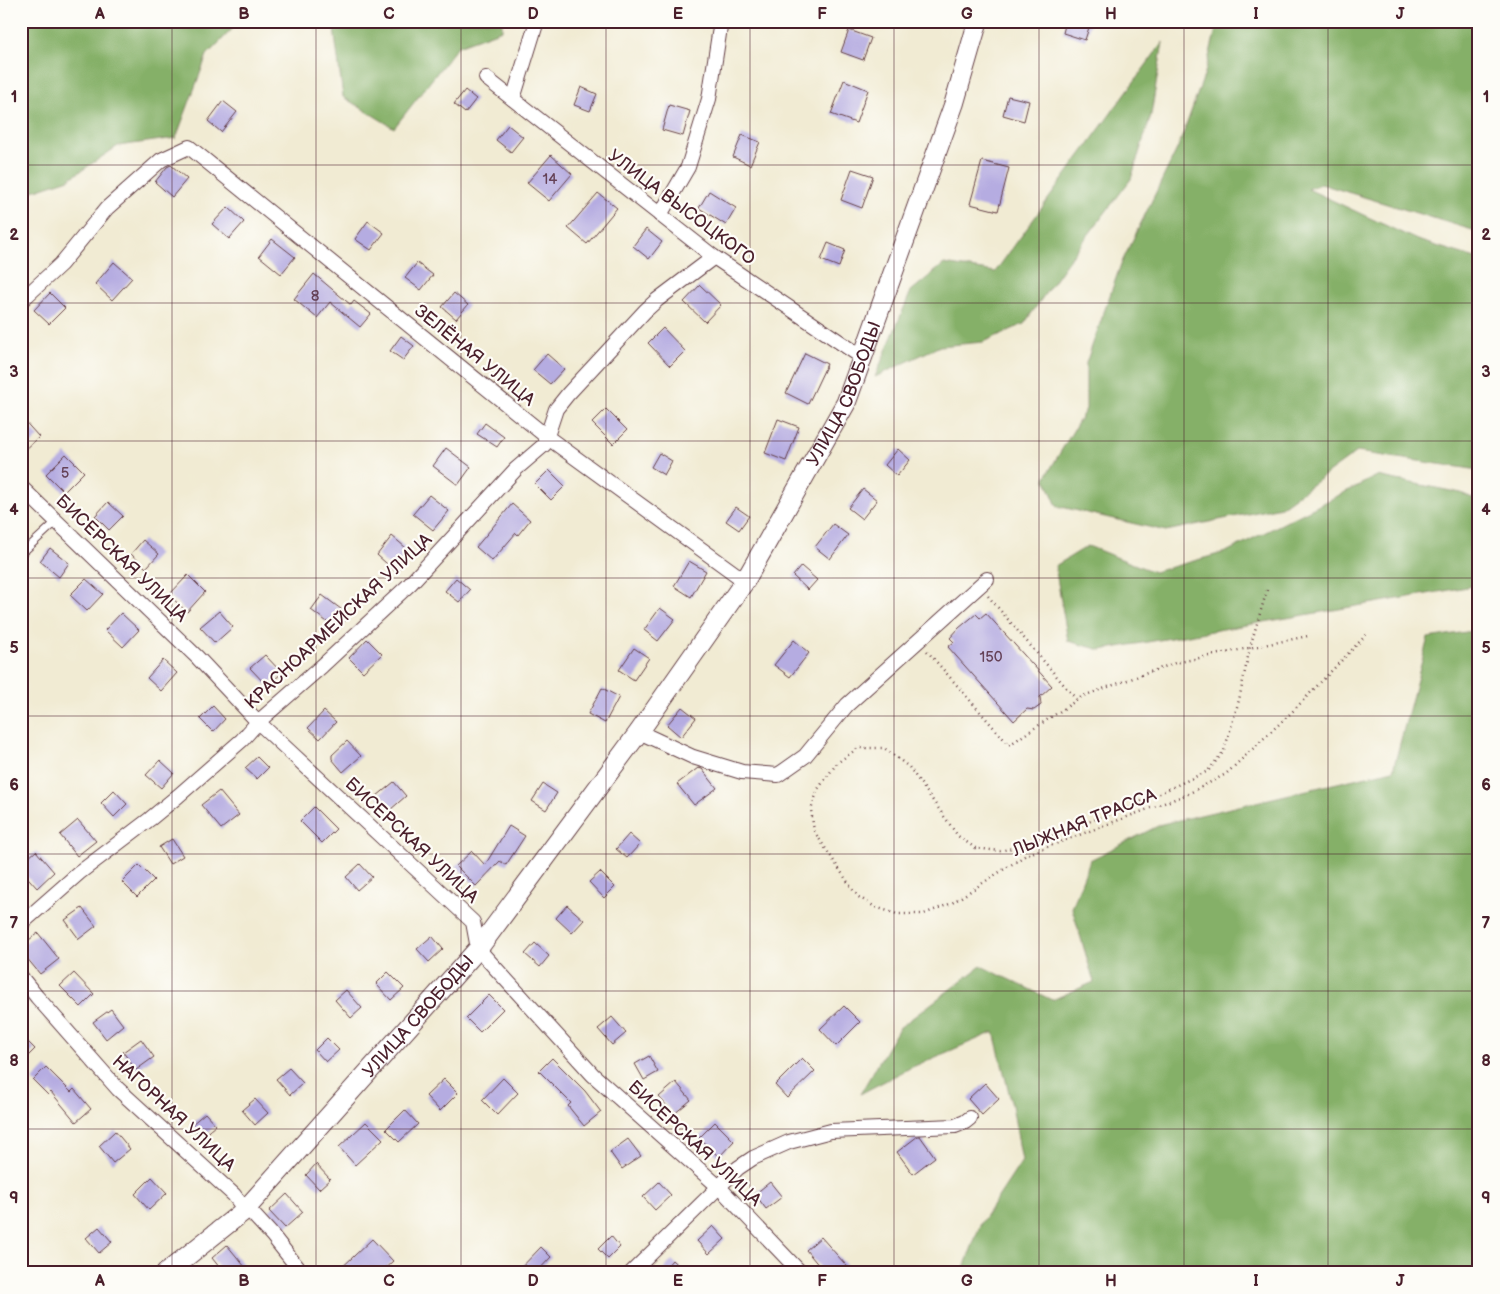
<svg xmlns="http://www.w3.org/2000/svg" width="1500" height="1294" viewBox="0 0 1500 1294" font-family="'Balsamiq Sans',sans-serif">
  <rect width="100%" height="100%" fill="#fdfcf7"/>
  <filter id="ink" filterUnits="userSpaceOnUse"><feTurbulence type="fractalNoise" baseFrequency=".02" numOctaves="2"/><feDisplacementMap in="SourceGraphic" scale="10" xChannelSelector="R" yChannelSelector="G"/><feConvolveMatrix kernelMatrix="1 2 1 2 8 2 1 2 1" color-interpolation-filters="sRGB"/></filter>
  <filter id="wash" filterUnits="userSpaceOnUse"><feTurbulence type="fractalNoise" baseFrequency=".0096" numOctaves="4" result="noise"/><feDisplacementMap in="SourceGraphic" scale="20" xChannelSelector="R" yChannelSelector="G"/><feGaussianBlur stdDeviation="1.12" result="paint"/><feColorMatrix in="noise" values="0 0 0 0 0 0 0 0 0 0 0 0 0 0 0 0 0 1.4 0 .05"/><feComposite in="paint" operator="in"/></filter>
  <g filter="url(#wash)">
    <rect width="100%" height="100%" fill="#f1ebd3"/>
    <g fill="#85b068" stroke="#68684a">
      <path d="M21,21H240L207,55L176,138L118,146L69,179L21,195Z"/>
      <path d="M333,21H502V30L458,46L394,128L343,97Z"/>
      <path d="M1218,21H1479V232L1321,184L1308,189L1417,240L1479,259V470L1357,452L1281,507L1166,531L1057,506L1045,478L1086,409V363L1121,264L1179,145L1205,73Z"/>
      <path d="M1163,42L1151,115L1131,179L1066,264L1024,324L983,342L940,346L875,377L911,291L944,264L995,272Z"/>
      <path d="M1377,476L1461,493L1479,501V585L1101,650L1068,641L1055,566L1088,546L1154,572L1226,552Z"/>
      <path d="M1479,630V1273H962L981,1223L1022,1161L1012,1105L994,1032L910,1068L860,1094L899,1028L981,966L1052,1000L1094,982L1072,908L1090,860L1162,824L1393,770L1428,638Z"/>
    </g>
    <g id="blocks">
      <g fill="#b5ace1">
        <path d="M1066,21H1091L1085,40L1063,33Z"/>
        <path d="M849,30L871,38L863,60L841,52Z"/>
        <path d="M844,80L868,90L856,123L831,114Z"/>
        <path d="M581,87L597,94L590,111L574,105Z"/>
        <path d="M465,90L476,99L465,113L454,104Z"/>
        <path d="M1008,96L1029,101L1024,121L1003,115Z"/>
        <path d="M223,101L237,112L221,132L208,121Z"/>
        <path d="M669,105L690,111L683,136L662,130Z"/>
        <path d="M508,125L523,137L511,152L496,140Z"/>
        <path d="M742,135L760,142L750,165L733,157Z"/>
        <path d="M551,155L572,174L549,201L527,183Z"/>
        <path d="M982,161L1009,168L998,211L970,204Z"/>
        <path d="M171,165L187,179L172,197L155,182L167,167Z"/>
        <path d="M852,169L873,176L862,208L841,200Z"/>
        <path d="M709,191L736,208L726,225L699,208Z"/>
        <path d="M598,193L617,208L587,244L568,228Z"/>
        <path d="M228,207L244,222L229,239L212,224Z"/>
        <path d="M368,221L384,233L371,250L355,239Z"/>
        <path d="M646,229L662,242L649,259L633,246Z"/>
        <path d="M272,239L295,257L281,274L259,256Z"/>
        <path d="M828,243L845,250L839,267L821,260Z"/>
        <path d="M114,262L132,278L112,300L95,284Z"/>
        <path d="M417,263L433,275L421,290L405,278Z"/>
        <path d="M314,274L351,305L354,301L371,314L360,327L330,302L317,318L294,299Z"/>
        <path d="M700,285L721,305L705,322L684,302Z"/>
        <path d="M50,293L65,308L49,324L34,310Z"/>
        <path d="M454,293L468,305L456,319L442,307Z"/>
        <path d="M663,328L685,351L670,366L648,343Z"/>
        <path d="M401,336L414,346L403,360L390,351Z"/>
        <path d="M805,353L827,364L808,404L786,393Z"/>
        <path d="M547,354L564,369L550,384L533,370Z"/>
        <path d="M606,409L627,430L613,444L592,423Z"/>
        <path d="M21,417L39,437L21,454Z"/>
        <path d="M778,419L799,427L786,461L765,453Z"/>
        <path d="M485,423L504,437L497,447L477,434Z"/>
        <path d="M446,448L471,467L458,485L433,466Z"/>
        <path d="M898,449L910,460L897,476L885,465Z"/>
        <path d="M659,453L672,461L664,475L651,467Z"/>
        <path d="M66,454L84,472L64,492L46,474Z"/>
        <path d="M549,470L565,486L551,500L535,484Z"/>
        <path d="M863,489L877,500L862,519L848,508Z"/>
        <path d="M429,495L449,511L433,530L413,514Z"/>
        <path d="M108,502L123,516L109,530L95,516Z"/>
        <path d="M512,504L530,520L518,535L516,533L492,561L476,547Z"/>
        <path d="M736,507L749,516L739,530L726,521Z"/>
        <path d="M833,524L848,535L830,559L815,547Z"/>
        <path d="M392,536L412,553L396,572L377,555Z"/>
        <path d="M143,540L159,554L146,568L131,554Z"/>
        <path d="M50,548L69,563L59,577L40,561Z"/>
        <path d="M689,561L706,571L691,597L674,586Z"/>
        <path d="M801,566L817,580L808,590L793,576Z"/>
        <path d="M188,575L205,592L187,612L169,595Z"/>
        <path d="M456,578L470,590L459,602L445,591Z"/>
        <path d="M86,579L103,594L87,611L70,595Z"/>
        <path d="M322,595L349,615L338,630L311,610Z"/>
        <path d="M660,608L675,619L658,641L644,630Z"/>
        <path d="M219,611L233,627L215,643L200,627Z"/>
        <path d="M121,613L139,630L123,647L105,630Z"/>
        <path d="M986,613L1052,686L1040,697L1041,705L1034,710L1027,709L1014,721L948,647L954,642L950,638L959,628L976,614L980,618Z"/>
        <path d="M367,639L382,654L363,672L349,658Z"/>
        <path d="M794,640L809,653L790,677L774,665Z"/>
        <path d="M634,648L649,658L634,680L619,670Z"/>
        <path d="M265,655L282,673L267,686L250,668Z"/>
        <path d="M163,660L177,673L161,691L147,678Z"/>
        <path d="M602,688L619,697L605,723L588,714Z"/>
        <path d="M213,706L225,719L213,732L200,719Z"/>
        <path d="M682,707L696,718L681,737L667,725Z"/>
        <path d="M324,711L336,722L320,739L308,728Z"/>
        <path d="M347,741L361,756L343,772L332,759V755Z"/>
        <path d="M257,757L268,768L257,779L245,768Z"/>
        <path d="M160,760L174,773L161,788L146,775Z"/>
        <path d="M698,768L702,769L717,788L694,805L677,784Z"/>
        <path d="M394,782L406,796L390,810L377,796Z"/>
        <path d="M543,784L557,793L546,810L532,801Z"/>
        <path d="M114,790L127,804L114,817L101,803Z"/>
        <path d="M219,791L239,815L221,829L201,805Z"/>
        <path d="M314,807L336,829L322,843L300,821Z"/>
        <path d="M78,820L96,841L77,856L60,835Z"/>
        <path d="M509,826L525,836L506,865L500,861L476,886L456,866L472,851L485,865Z"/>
        <path d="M629,834L640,844L627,858L616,849Z"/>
        <path d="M172,839L183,856L170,864L159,847Z"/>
        <path d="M36,851L54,872L37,888L21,870V864Z"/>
        <path d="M360,864L372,877L357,890L346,877Z"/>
        <path d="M139,865L154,880L137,897L122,882Z"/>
        <path d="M600,872L615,887L604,898L589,882Z"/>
        <path d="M567,905L584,920L572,933L556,918Z"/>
        <path d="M82,908L96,926L79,939L65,920Z"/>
        <path d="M38,933L59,959L40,974L21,951V946Z"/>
        <path d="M432,936L443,949L429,962L417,949Z"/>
        <path d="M535,943L549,956L540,967L525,954Z"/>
        <path d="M388,972L404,988L391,1000L376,984Z"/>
        <path d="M74,973L94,994L81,1007L60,986Z"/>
        <path d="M346,990L362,1008L351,1018L335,1000Z"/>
        <path d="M489,995L503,1009L480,1032L466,1018Z"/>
        <path d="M844,1006L860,1022L836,1046L820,1029Z"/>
        <path d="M111,1009L123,1025L106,1039L93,1022Z"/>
        <path d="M612,1017L626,1033L612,1045L598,1029Z"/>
        <path d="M21,1035L35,1049L21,1063Z"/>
        <path d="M327,1038L339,1050L326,1062L315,1050Z"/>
        <path d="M141,1039L154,1057L136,1070L123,1052Z"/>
        <path d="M649,1056L658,1072L644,1080L635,1064Z"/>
        <path d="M552,1058L585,1091L601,1112L584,1126L568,1106L571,1103L539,1071Z"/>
        <path d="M802,1058L815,1071L787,1098L775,1085Z"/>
        <path d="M46,1067L71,1092L74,1089L91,1109L76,1122L51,1092L48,1095L33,1080Z"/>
        <path d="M289,1068L303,1083L290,1095L276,1079Z"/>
        <path d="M503,1078L518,1093L497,1115L482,1100Z"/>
        <path d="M444,1079L458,1093L440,1111L426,1096Z"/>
        <path d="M676,1082L691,1100L674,1114L659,1097Z"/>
        <path d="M985,1083L999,1099L982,1115L968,1099Z"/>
        <path d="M255,1099L268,1113L255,1125L242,1110Z"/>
        <path d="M405,1110L418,1124L399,1142L386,1129Z"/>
        <path d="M205,1113L216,1125L202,1137L191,1125Z"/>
        <path d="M366,1122L383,1139L355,1165L339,1147Z"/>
        <path d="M715,1122L734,1141L719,1157L699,1138Z"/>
        <path d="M115,1131L130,1149L113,1163L99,1146Z"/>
        <path d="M918,1136H920L935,1157L913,1174L897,1152Z"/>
        <path d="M628,1139L641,1156L622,1169L610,1152Z"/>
        <path d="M316,1164L330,1179L319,1189L306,1175Z"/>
        <path d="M152,1177L167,1193L149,1210L135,1194Z"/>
        <path d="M659,1182L671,1195L655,1210L643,1197Z"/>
        <path d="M770,1182L782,1197L766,1209L755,1194Z"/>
        <path d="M287,1194L303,1212L285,1228L269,1211Z"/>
        <path d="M713,1226L725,1239L709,1254L697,1241Z"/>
        <path d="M99,1227L112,1242L99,1253L86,1238Z"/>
        <path d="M611,1236L620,1247L608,1259L598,1249Z"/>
        <path d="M821,1237L853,1273H825L806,1250Z"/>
        <path d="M372,1239L393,1261L380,1273H336Z"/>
        <path d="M227,1245L250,1273H224L212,1258Z"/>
        <path d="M541,1247L551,1257L536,1273H516Z"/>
        <path d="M672,1260L686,1273H661Z"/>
      </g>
    </g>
  </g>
  <g filter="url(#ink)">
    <use href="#blocks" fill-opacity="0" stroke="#633e44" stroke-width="1"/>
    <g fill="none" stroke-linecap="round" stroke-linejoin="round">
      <g stroke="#633e44" stroke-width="9">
        <path id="lane" d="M21,554L57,521"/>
      </g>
      <g stroke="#633e44" stroke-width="16">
        <g id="street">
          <path d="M486,78L714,257L862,357"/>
          <path d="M513,99L537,21"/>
          <path d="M660,215L688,167L709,99L721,21"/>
          <path d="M21,301L61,264L107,208L161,160L189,147L547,437L745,581"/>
          <path d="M21,487L197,657L258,722L473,922L478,949L593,1075L719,1187L801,1273"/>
          <path d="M639,732L693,757L742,772L778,775L805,756L847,705L987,579"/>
          <path d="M21,924L79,873L150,819L178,796L242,740L258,722L322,666L410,584L516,469L544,445L556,409L568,394L645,311L657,300L714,257"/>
          <path d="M21,977L37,997L118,1089L234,1195L245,1210L251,1212L272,1235L302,1273"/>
          <path d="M631,1273L738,1168L753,1158L789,1142L831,1131L955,1126L965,1122L970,1118"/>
        </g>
      </g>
      <g stroke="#633e44" stroke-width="21">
        <g id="secondary">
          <path id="s1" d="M166,1273L245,1210L478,949L639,732L745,581L846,403L954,104L978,21"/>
        </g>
      </g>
      <g stroke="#633e44" stroke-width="2.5" stroke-dasharray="1 4" stroke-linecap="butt">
        <path d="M1267,590L1250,647L1239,700L1224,751L1208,771L1138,803L1036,842L1000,851L975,848L958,836L909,767L884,748H858L837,763L818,789L811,810L814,831L857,896L875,907L897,914H924L952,903L1026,855L1188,794L1226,774L1293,711L1367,634"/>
        <path d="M988,596L1076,699"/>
        <path d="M927,651L1009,745L1083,696L1175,663L1308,636"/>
      </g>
      <use href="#lane" stroke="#fff" stroke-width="7"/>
      <use href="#street" stroke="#fff" stroke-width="14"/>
      <use href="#secondary" stroke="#fff" stroke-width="19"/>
    </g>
  </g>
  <path fill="none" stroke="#4a1f2b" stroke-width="1" stroke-opacity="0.55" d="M172,21V1273M316,21V1273M461,21V1273M606,21V1273M750,21V1273M894,21V1273M1039,21V1273M1184,21V1273M1328,21V1273M21,165H1479M21,303H1479M21,441H1479M21,578H1479M21,716H1479M21,854H1479M21,991H1479M21,1129H1479"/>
  <g text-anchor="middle" stroke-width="4.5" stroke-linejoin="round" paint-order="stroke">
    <g font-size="15" fill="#654258">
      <text x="550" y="184">14</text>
      <text x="315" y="301">8</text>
      <text x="65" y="478">5</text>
      <text x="991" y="662">150</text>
    </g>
    <g font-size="18" fill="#4a1f2b" stroke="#fdfcf7">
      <text transform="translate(682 207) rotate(37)" y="6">УЛИЦА ВЫСОЦКОГО</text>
      <text transform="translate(475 355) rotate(39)" y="6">ЗЕЛЁНАЯ УЛИЦА</text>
      <text dy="6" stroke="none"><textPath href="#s1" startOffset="1118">УЛИЦА СВОБОДЫ</textPath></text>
      <text transform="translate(122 558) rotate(44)" y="6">БИСЕРСКАЯ УЛИЦА</text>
      <text transform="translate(338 621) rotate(-43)" y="6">КРАСНОАРМЕЙСКАЯ УЛИЦА</text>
      <text transform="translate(1084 822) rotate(-22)" y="6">ЛЫЖНАЯ ТРАССА</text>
      <text transform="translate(412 840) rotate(43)" y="6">БИСЕРСКАЯ УЛИЦА</text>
      <text dy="6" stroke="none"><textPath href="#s1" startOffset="361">УЛИЦА СВОБОДЫ</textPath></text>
      <text transform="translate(174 1113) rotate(43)" y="6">НАГОРНАЯ УЛИЦА</text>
      <text transform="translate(695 1143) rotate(43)" y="6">БИСЕРСКАЯ УЛИЦА</text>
    </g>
  </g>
  <rect width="1500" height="1294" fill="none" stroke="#fdfcf7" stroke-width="55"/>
  <rect x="28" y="28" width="1444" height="1238" fill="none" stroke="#4a1f2b" stroke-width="2"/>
  <g font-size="16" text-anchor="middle" font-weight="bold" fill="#4a1f2b">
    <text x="100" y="19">A</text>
    <text x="244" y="19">B</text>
    <text x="389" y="19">C</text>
    <text x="533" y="19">D</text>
    <text x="678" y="19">E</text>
    <text x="822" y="19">F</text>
    <text x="967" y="19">G</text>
    <text x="1111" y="19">H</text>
    <text x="1256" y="19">I</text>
    <text x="1400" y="19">J</text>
    <text x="14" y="102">1</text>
    <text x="1486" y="102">1</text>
    <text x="14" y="240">2</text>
    <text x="1486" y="240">2</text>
    <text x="14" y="377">3</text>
    <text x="1486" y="377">3</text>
    <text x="14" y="515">4</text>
    <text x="1486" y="515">4</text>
    <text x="14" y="653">5</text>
    <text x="1486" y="653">5</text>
    <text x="14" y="790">6</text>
    <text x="1486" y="790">6</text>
    <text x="14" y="928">7</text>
    <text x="1486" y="928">7</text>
    <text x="14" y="1066">8</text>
    <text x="1486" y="1066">8</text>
    <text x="14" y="1203">9</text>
    <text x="1486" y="1203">9</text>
    <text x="100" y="1286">A</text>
    <text x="244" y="1286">B</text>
    <text x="389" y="1286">C</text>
    <text x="533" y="1286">D</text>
    <text x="678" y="1286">E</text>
    <text x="822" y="1286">F</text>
    <text x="967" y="1286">G</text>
    <text x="1111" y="1286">H</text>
    <text x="1256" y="1286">I</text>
    <text x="1400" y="1286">J</text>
  </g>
</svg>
